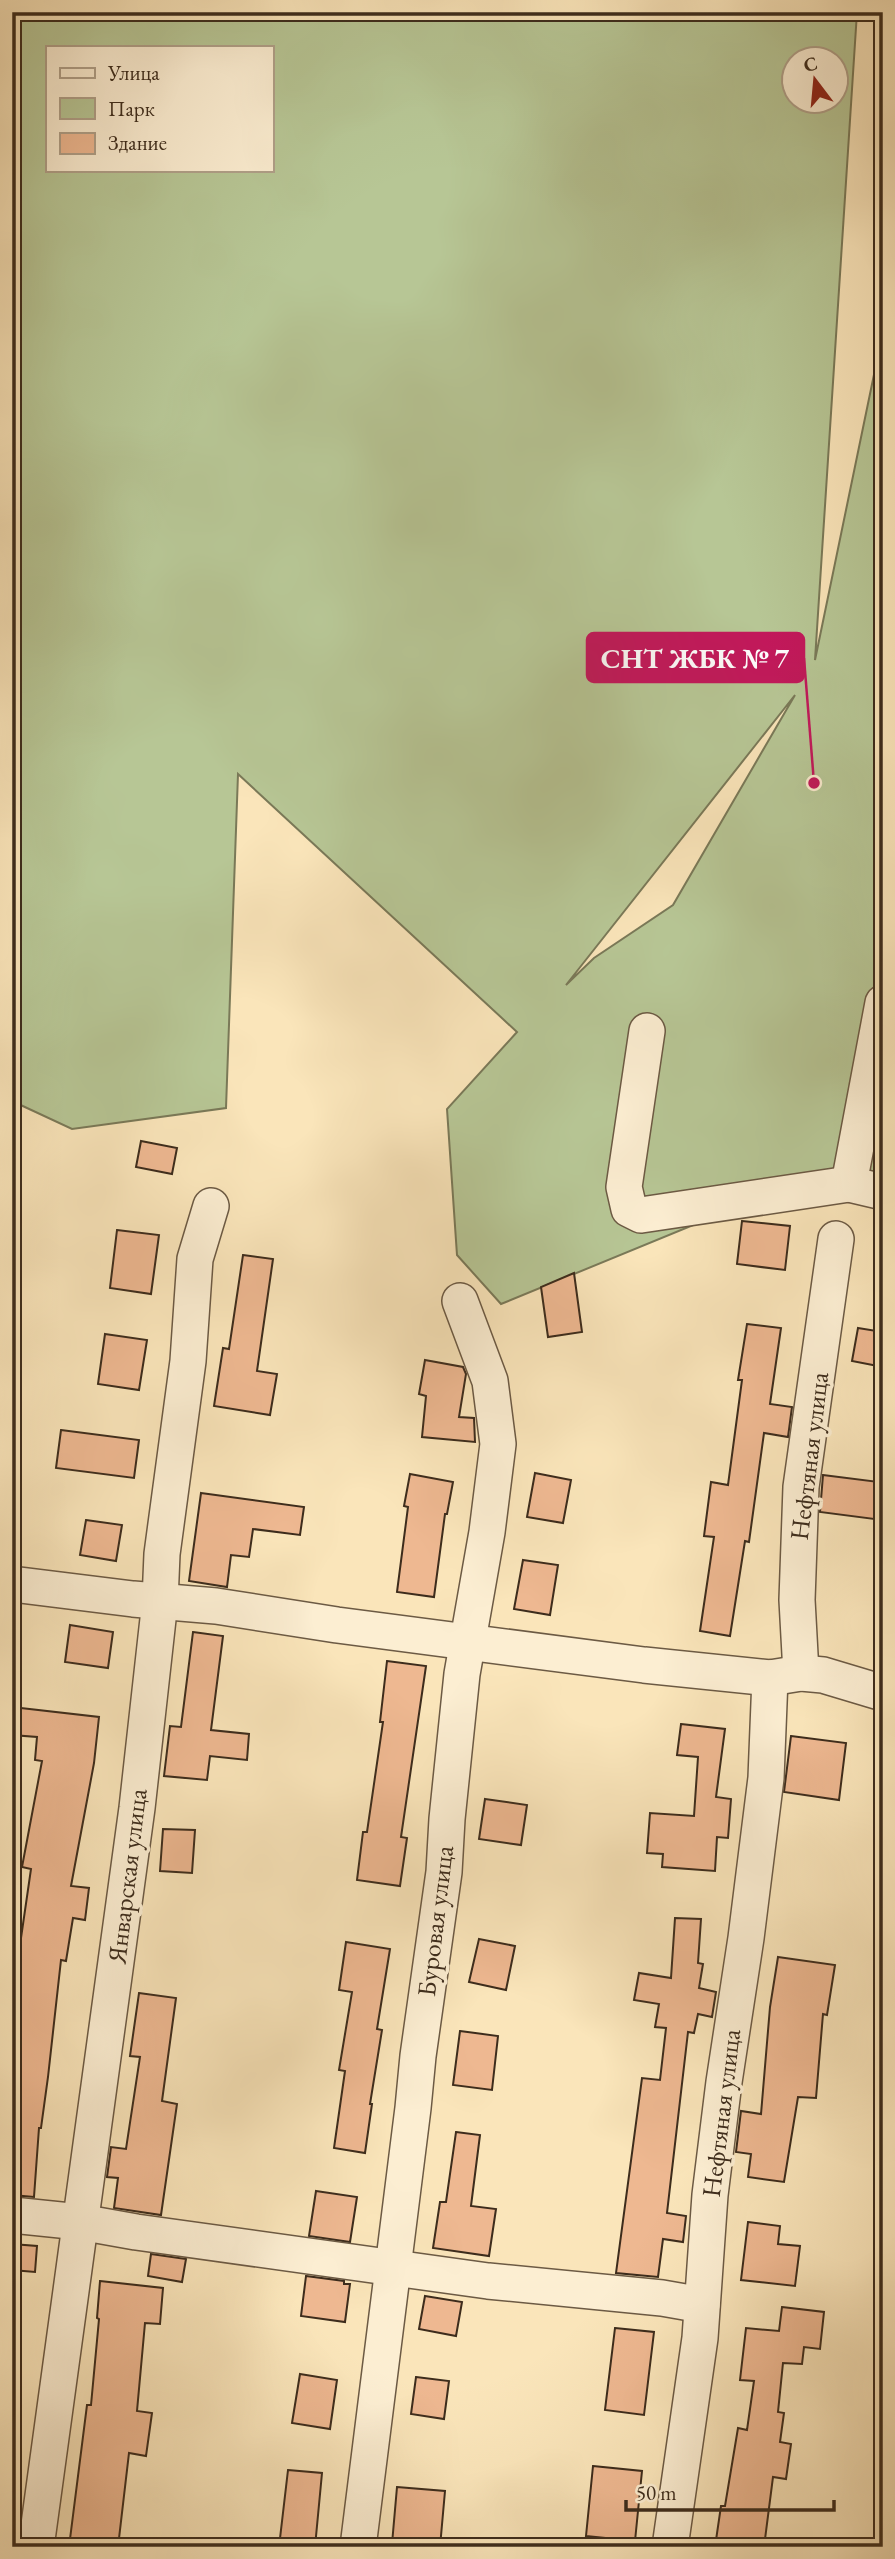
<svg xmlns="http://www.w3.org/2000/svg" width="895" height="2559" viewBox="0 0 895 2559" font-family="'EB Garamond',serif">
  <rect width="100%" height="100%" fill="#fae5ba"/>
  <filter id="stains"><feTurbulence type="fractalNoise" baseFrequency=".00286" numOctaves="4"/><feColorMatrix values="0 0 0 0 .2 0 0 0 0 .09 0 0 0 0 .02 0 0 0 .5 -.17"/></filter>
  <radialGradient id="worn" r=".72"><stop offset=".6" stop-color="#630" stop-opacity="0"/><stop offset="1" stop-color="#630" stop-opacity=".3"/></radialGradient>
  <path fill="#b7c695" stroke="#7a7958" stroke-width="2" fill-rule="evenodd" d="M12,12H857L815,660L883,331V1197L737,1207L501,1304L457,1255L447,1109L517,1032L238,774L226,1108L72,1129L12,1101ZM47,47H271V170H47ZM794,60H836V102H794ZM795,695L673,905L594,958L566,985Z"/>
  <g fill="#eeb891" stroke="#3d2c1c" stroke-width="2">
    <path d="M141,1141L177,1148L172,1174L136,1167Z"/>
    <path d="M742,1221L790,1226L785,1270L737,1264Z"/>
    <path d="M117,1230L159,1235L151,1294L110,1288Z"/>
    <path d="M243,1255L273,1259L257,1371L277,1374L270,1415L214,1406L223,1348L229,1349Z"/>
    <path d="M574,1273L582,1332L548,1337L541,1287Z"/>
    <path d="M747,1324L781,1328L770,1404L792,1407L788,1437L764,1433L749,1542L745,1541L730,1636L700,1631L714,1537L704,1536L711,1482L728,1485L742,1380H738Z"/>
    <path d="M858,1328L883,1332V1367L852,1361Z"/>
    <path d="M105,1334L147,1340L139,1390L98,1384Z"/>
    <path d="M425,1360L463,1367L466,1374L459,1417L474,1418L475,1442L422,1437L426,1396L419,1394Z"/>
    <path d="M61,1430L139,1440L134,1478L56,1468Z"/>
    <path d="M535,1473L571,1480L563,1523L527,1517Z"/>
    <path d="M410,1474L453,1482L447,1514H445L434,1597L397,1592L408,1507L404,1506Z"/>
    <path d="M823,1475L879,1482L874,1519L820,1512Z"/>
    <path d="M201,1493L304,1507L300,1535L253,1529L249,1557L231,1555L227,1587L189,1581Z"/>
    <path d="M86,1520L122,1525L116,1561L80,1555Z"/>
    <path d="M523,1560L558,1565L550,1615L514,1609Z"/>
    <path d="M70,1625L113,1632L108,1668L65,1662Z"/>
    <path d="M193,1632L223,1636L211,1730L249,1734L247,1760L210,1756L207,1780L164,1776L170,1726L181,1727Z"/>
    <path d="M387,1661L426,1666L401,1837L407,1838L400,1886L357,1880L363,1832H367L383,1722H380Z"/>
    <path d="M12,1707L99,1717L94,1763L71,1886L89,1888L85,1920L73,1918L66,1961L61,1960L48,2077L41,2128H39L34,2197L12,2195V2000L31,1869L22,1867L42,1761L35,1760L37,1737L12,1735Z"/>
    <path d="M681,1724L725,1729L716,1797L731,1799L728,1838L717,1837L715,1871L662,1867L663,1854L647,1853L650,1813L694,1816L698,1757L677,1755Z"/>
    <path d="M791,1736L846,1743L839,1800L784,1792Z"/>
    <path d="M485,1799L527,1805L521,1845L479,1839Z"/>
    <path d="M163,1829L195,1830L192,1873L160,1871Z"/>
    <path d="M675,1918L701,1919L698,1963L703,1964L699,1988L716,1992L712,2017L698,2014L694,2033L688,2032L667,2213L686,2216L683,2242L663,2239L658,2277L616,2273L642,2078L660,2080L666,2028L655,2027L659,2004L634,2000L639,1973L671,1978Z"/>
    <path d="M479,1939L515,1946L506,1990L469,1982Z"/>
    <path d="M346,1942L390,1949L377,2029L382,2030L370,2104H372L365,2153L334,2148L345,2071L339,2070L352,1992L339,1990Z"/>
    <path d="M778,1957L835,1965L827,2015L823,2014L816,2098L798,2097L784,2182L748,2177L751,2154L736,2152L741,2111L761,2114L770,2007Z"/>
    <path d="M139,1993L176,1998L162,2101L177,2104L161,2215L114,2208L118,2178L107,2177L111,2147L126,2149L140,2057L130,2056Z"/>
    <path d="M460,2031L498,2036L492,2090L453,2085Z"/>
    <path d="M456,2132L480,2135L471,2206L496,2209L489,2256L433,2248L440,2202H446Z"/>
    <path d="M316,2191L357,2197L350,2242L309,2236Z"/>
    <path d="M748,2222L780,2226L778,2244L800,2246L795,2286L741,2280Z"/>
    <path d="M12,2244L37,2246L35,2272L12,2270Z"/>
    <path d="M151,2254L186,2259L182,2282L148,2276Z"/>
    <path d="M306,2276L344,2281V2284H350L345,2322L301,2316Z"/>
    <path d="M100,2281L163,2288L160,2324L145,2323L137,2411L152,2413L146,2456L129,2453L118,2547H69L87,2405H91L99,2319L97,2318Z"/>
    <path d="M425,2296L462,2302L456,2336L419,2329Z"/>
    <path d="M782,2307L824,2312L820,2349L804,2347L802,2364L783,2363L778,2412L784,2413L780,2442L791,2444L786,2479L773,2477L764,2547H715L721,2506H725L738,2428L747,2430L754,2381L740,2380L746,2328L779,2331Z"/>
    <path d="M615,2328L654,2332L644,2415L605,2410Z"/>
    <path d="M300,2374L337,2380L330,2429L292,2423Z"/>
    <path d="M416,2377L449,2381L444,2419L411,2414Z"/>
    <path d="M593,2466L642,2471L635,2541L586,2536Z"/>
    <path d="M288,2470L322,2473L315,2547H279Z"/>
    <path d="M397,2487L445,2491L440,2547L392,2544Z"/>
  </g>
  <g fill="none" stroke-linecap="round" stroke-linejoin="round">
    <g stroke="#6c5a44" stroke-width="38">
      <g id="minor">
        <path d="M883,1003L849,1184L883,1192"/>
        <path d="M647,1031L624,1187L629,1209L641,1215L849,1184"/>
        <path d="M12,1584L133,1599L216,1606L337,1625L644,1665L770,1678L801,1673L823,1675L883,1693"/>
        <path d="M801,1673L797,1600L801,1487L836,1239"/>
        <path d="M12,2215L80,2222L136,2232L488,2281L662,2298L702,2305"/>
        <path d="M36,2547L137,1808L160,1601L162,1554L188,1361L195,1259L211,1206"/>
        <path d="M358,2547L413,2108L418,2056L444,1872L447,1819L462,1674L487,1532L498,1444L490,1381L460,1301"/>
        <path d="M670,2547L700,2338L710,2195L724,2082L746,1938L766,1778L770,1678"/>
      </g>
    </g>
    <use href="#minor" stroke="#fceed2" stroke-width="35"/>
  </g>
  <g text-anchor="middle" stroke-width="7" stroke-linejoin="round" paint-order="stroke">
    <g font-size="26" fill="#3d2c1c" stroke="#fceed2">
      <text transform="translate(809 1456) rotate(-83)" y="9">Нефтяная улица</text>
      <text transform="translate(127 1876) rotate(-83)" y="9">Январская улица</text>
      <text transform="translate(435 1921) rotate(-83)" y="9">Буровая улица</text>
      <text transform="translate(721 2113) rotate(-83)" y="9">Нефтяная улица</text>
    </g>
  </g>
  <path fill="none" stroke="#c2185b" stroke-width="2.5" d="M814 783L804 658"/>
  <circle fill="#c2185b" stroke="#fceed2" stroke-width="2.5" cx="814" cy="783" r="7"/>
  <rect fill="#c2185b" stroke="#c2185b" stroke-width="2.5" x="587" y="633" width="217" height="49" rx="7"/>
  <g font-size="28" text-anchor="middle" font-weight="bold" fill="#fff">
    <text x="695" y="668">СНТ ЖБК № 7</text>
  </g>
  <rect width="895" height="2559" fill="none" stroke="#fae5ba" stroke-width="42"/>
  <rect x="14" y="14" width="867" height="2531" fill="none" stroke="#3d2c1c" stroke-width="3.5"/>
  <rect x="21" y="21" width="853" height="2517" fill="none" stroke="#3d2c1c" stroke-width="2"/>
  <rect x="46" y="46" width="228" height="126" fill="#fceed2" stroke="#b0a089" stroke-width="2"/>
  <rect x="60" y="68" width="35" height="10" fill="#fceed2" stroke="#b0a089" stroke-width="2"/>
  <text x="108" y="80" font-size="21" fill="#3d2c1c">Улица</text>
  <rect x="60" y="98" width="35" height="21" fill="#b7c695" stroke="#b0a089" stroke-width="2"/>
  <text x="108" y="116" font-size="21" fill="#3d2c1c">Парк</text>
  <rect x="60" y="133" width="35" height="21" fill="#eeb891" stroke="#b0a089" stroke-width="2"/>
  <text x="108" y="150" font-size="21" fill="#3d2c1c">Здание</text>
  <g transform="translate(815 80) rotate(344)"><circle r="33" fill="#fceed2" stroke="#b0a089" stroke-width="2"/>
  <path d="M0-5L12 26L0 18L-12 26Z" fill="#8f2418"/>
  <text y="-10" font-size="19" font-weight="bold" text-anchor="middle" fill="#3d2c1c">С</text>
  </g>
  <path d="M626 2500v10h208v-10" fill="none" stroke="#3d2c1c" stroke-width="3.5"/>
  <text x="636" y="2500" font-size="21" fill="#3d2c1c" stroke="#fceed2" stroke-width="5" paint-order="stroke">50 m</text>
  <rect width="100%" height="100%" filter="url(#stains)"/>
  <rect width="100%" height="100%" fill="url(#worn)"/>
</svg>
